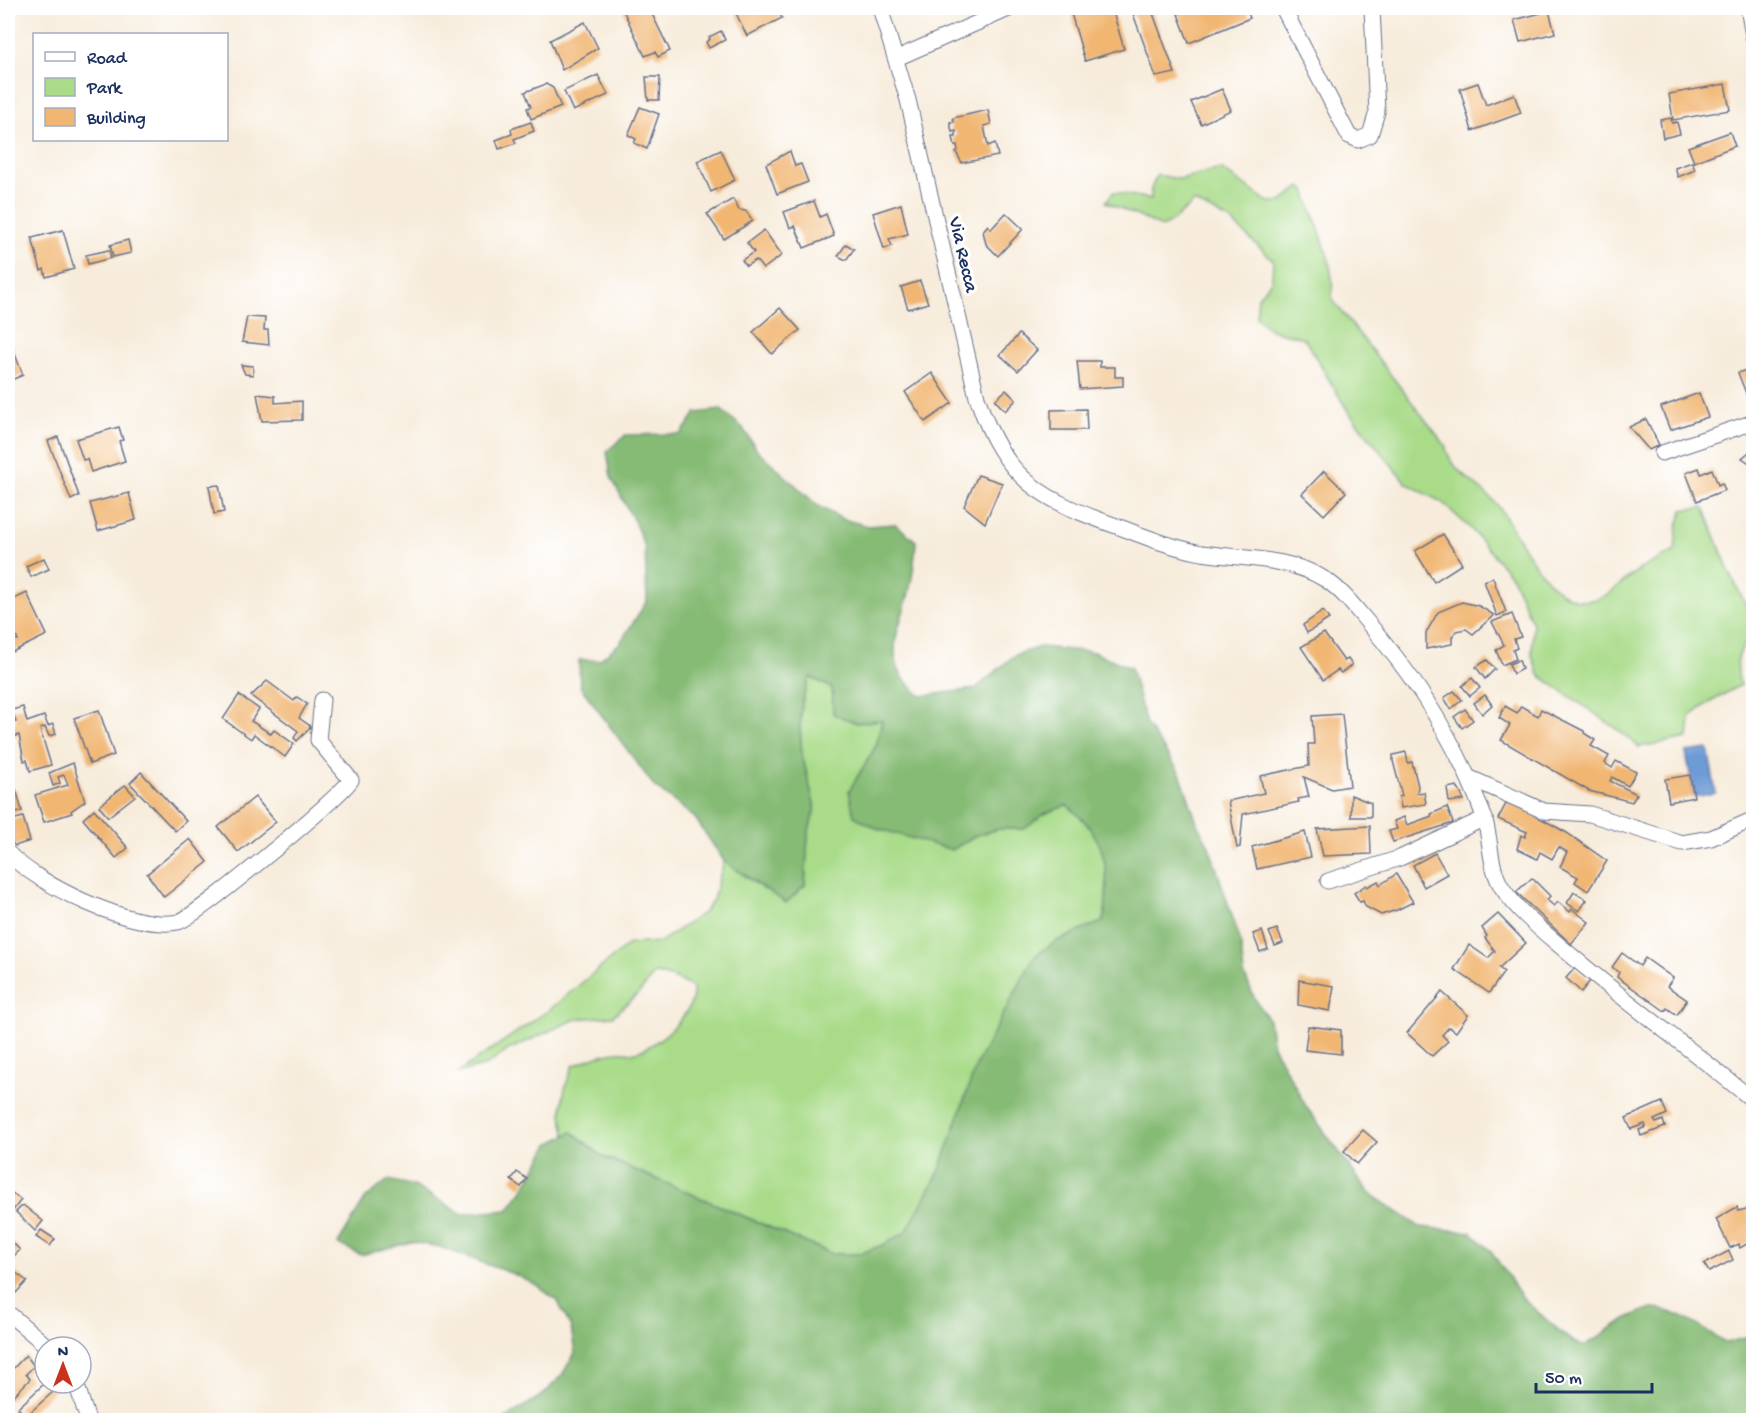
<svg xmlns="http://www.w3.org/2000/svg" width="1761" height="1428" viewBox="0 0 1761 1428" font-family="'Gochi Hand',sans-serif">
  <rect width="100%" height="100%" fill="#fff"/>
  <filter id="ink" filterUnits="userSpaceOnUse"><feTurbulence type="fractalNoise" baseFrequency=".0167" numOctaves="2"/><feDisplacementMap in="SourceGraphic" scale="12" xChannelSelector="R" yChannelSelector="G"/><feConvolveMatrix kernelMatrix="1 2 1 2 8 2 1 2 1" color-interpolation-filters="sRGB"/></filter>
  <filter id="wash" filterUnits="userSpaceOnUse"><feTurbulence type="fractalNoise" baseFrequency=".008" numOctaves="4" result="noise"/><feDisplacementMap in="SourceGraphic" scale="24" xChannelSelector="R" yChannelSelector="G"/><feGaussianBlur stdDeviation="1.35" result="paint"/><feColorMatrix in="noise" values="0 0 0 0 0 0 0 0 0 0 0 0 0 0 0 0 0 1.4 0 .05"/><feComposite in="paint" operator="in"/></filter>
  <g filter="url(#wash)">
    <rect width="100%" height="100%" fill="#f7ecdb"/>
    <g fill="#a9db89" stroke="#628574" stroke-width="1.5">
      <path d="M1221,169L1268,202H1281L1300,187L1305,190C1316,226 1336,262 1332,299L1445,445C1451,474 1481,484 1498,506C1521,536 1554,624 1606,595C1617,589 1627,577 1639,570C1650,563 1663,557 1675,551L1677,530L1683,510L1704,507L1728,569L1753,620V634C1736,652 1735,661 1740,685L1707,704L1690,717L1688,738L1639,747L1617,729L1539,675L1532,656L1533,624L1512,577L1471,529L1443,503L1406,483L1348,411L1304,338L1271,330L1256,317L1258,297L1272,280L1273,260L1230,220L1194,202L1173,221L1162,227L1106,202L1113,192L1151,199V189L1157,175L1180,179Z"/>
      <path d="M809,677L833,688L857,723L882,720L876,746L849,791L902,834L952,850L974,836L998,829H1024L1044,814L1067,805C1109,838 1110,871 1104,921L1055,942L1034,957L939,1172L920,1209L906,1232L883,1245L859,1254H833L602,1156L572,1132L566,1135C558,1110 563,1090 573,1066C587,1060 602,1053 618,1052C624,1051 631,1054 636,1052C659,1045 696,1013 693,988C680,981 669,974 654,974L640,992L613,1016L576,1019L510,1049L487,1065L457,1073L549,1010L629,944L660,942L703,913L713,900L724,861L764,890L805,886L808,834L815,808L802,755L800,728L802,702Z"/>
    </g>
    <path fill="#86bb75" stroke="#50756a" stroke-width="1.5" d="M721,410L742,427L757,450L818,506L842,519L868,526L895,524L916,541C915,558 913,575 909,592C903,619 885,648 902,676C906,683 916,690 921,696L975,689L1015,655L1040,647L1094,652L1131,668L1146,724L1180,773L1197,823L1209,846L1240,940L1244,974L1255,999L1269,1020L1273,1046L1307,1108L1369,1193L1420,1227L1471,1232L1491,1251L1524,1300L1569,1339L1584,1346C1600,1337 1638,1307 1655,1309C1680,1311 1705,1331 1727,1343L1753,1335V1420H503L544,1394L562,1375L575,1353L571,1328L558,1302L538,1286L516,1275L440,1247L412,1242L361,1255L338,1244L365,1199L388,1180L414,1186L463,1214L508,1210L523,1190L549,1144L572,1132L602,1156L832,1254H859L883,1245L906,1232L939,1172L977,1063L1034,957L1055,942L1104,921C1110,871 1109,838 1067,805L1044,814L1024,829H998L974,836L952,850L876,828L854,816L849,791L876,746L882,720L857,723L833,714L832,688L810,677L802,702L800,728L802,755L815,808L808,834L805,885L786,903L724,861L695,818L654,786L580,686L579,660H599L620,643L647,601L645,548L635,523L611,477L607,451L626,435L681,434L696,413Z"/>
    <path fill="#6d9bd5" stroke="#44659a" stroke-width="1.5" d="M1708,749L1716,793L1694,797L1686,752Z"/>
    <g id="blocks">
      <g fill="#f1b672">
        <path d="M622,8H649L670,51L658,57L655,52L645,56Z"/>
        <path d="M737,8H777L782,18L747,36L734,9Z"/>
        <path d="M1080,8H1112L1124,49L1085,61L1070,10Z"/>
        <path d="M1140,8H1151L1175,73L1156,77L1132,11Z"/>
        <path d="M1194,8H1246L1250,18L1189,43L1178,14Z"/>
        <path d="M1549,11L1555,33L1520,42L1514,20Z"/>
        <path d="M585,22L598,48L562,70L550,40Z"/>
        <path d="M721,31L725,40L709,48L706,42L710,39L709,37Z"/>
        <path d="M598,75L608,95L573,111L564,91Z"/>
        <path d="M646,77H660L659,100H648Z"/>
        <path d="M1478,83L1486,105L1514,94L1521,113L1472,131L1460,89Z"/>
        <path d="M546,84L553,88L561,107L531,119L527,108L531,107L525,92Z"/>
        <path d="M1725,84L1730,110L1673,120L1669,94Z"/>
        <path d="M1222,89L1231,110L1201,124L1191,102Z"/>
        <path d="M640,107L659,114L647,149L634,143L636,139L628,135Z"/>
        <path d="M988,110L991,124L984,126L988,146L995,143L998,156L962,163L956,152L958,151L957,145L955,146L953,137H956V131L952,132L950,122H954L953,118Z"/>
        <path d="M1671,118L1672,123L1677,122L1680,134L1663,138L1660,120Z"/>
        <path d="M531,122L534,131L514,139L516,143L499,149L496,140L512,134L511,129Z"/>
        <path d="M1730,132L1735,146L1694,162L1688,147Z"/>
        <path d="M721,150L735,180L711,192L697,161Z"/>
        <path d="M790,151L795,166L801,164L808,182L777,194L766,164Z"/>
        <path d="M1692,162L1695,170L1678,177L1675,168Z"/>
        <path d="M733,199L739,210L746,211L753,221L724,239L707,214Z"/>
        <path d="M814,201L820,217L826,214L834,236L804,248L795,226L790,228L784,212Z"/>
        <path d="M901,204L908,234L889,239L892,246L884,249L873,213Z"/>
        <path d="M1006,213L1023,229L998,256L986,244L983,231L988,225L991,229Z"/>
        <path d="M63,230L74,269L46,277L44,269L41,271L32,238Z"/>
        <path d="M764,230L782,255L763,269L756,260L746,266L742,260L754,252L747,243Z"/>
        <path d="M128,240L131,253L113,257L110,245Z"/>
        <path d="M846,244L854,249L846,260L838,256Z"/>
        <path d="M109,250L111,258L88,264L86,255Z"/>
        <path d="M920,281L928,303L908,309L901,287Z"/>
        <path d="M780,308L800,330L772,354L753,332Z"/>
        <path d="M247,317L265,318L264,330H268L269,345L242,342Z"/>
        <path d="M1019,334L1037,350L1018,371L1000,355Z"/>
        <path d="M8,336L23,375L9,381L8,378Z"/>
        <path d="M1077,361H1100V367H1115V377H1123V386L1080,389Z"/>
        <path d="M241,365L253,366V375L245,374Z"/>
        <path d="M1754,367V400L1749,401L1738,373Z"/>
        <path d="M932,373L952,403L925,422L905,392Z"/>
        <path d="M1006,390L1016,400L1005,411L995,400Z"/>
        <path d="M1699,393L1708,417L1670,430L1661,407Z"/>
        <path d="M257,394L275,396V403L302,401V420L262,421Z"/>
        <path d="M1086,409L1087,430H1051V410Z"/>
        <path d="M1646,419L1659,445L1649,450L1629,427Z"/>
        <path d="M119,427L123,440L119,441L125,461L91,472L87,459L83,460L76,439Z"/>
        <path d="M58,437L79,496L71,500L48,441Z"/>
        <path d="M1754,448V466L1742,458Z"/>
        <path d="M1699,468L1701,474L1712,469L1718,485L1722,483L1725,490L1697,501L1686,473Z"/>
        <path d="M1324,471L1346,492L1324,515L1302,494Z"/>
        <path d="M978,475L1002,483L985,523L964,506Z"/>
        <path d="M219,485L224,512L214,514L209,486Z"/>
        <path d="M129,493L136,520L98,531L90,503Z"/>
        <path d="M1443,534L1462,564L1434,582L1415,551Z"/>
        <path d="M44,558L49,569L31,577L26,566Z"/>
        <path d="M1493,578L1506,612L1497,616L1484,581Z"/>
        <path d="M27,593L47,635L8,654V640H18L8,618V602Z"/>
        <path d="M1462,602L1479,606L1494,615L1473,634L1466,629L1456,631L1452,637V644L1426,649V633L1438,612Z"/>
        <path d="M1323,611L1329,619L1307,633L1303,625Z"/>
        <path d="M1512,614L1521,637L1514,639L1517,648L1513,650L1516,659L1502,665L1496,650L1504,645L1492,622Z"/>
        <path d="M1324,633L1344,661L1348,659L1352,665L1341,673L1338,670L1323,680L1301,647Z"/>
        <path d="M1487,660L1495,669L1485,679L1476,667Z"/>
        <path d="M1519,660L1522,669L1513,674L1509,664Z"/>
        <path d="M1472,678L1480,688L1470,696L1462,686Z"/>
        <path d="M267,681L294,701L297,697L307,704L299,718L309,725L310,728L297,741L294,738L298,731L251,696Z"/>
        <path d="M1454,691L1462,700L1451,709L1444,698Z"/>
        <path d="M239,695L259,709L251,721L271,734L274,730L294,744L285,757L254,734L251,739L223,719Z"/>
        <path d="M1485,695L1492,705L1482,714L1474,703Z"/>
        <path d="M1505,706L1517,713L1521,706L1538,716L1541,709L1584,731V733L1595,740L1591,746L1609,756L1605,763L1612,768L1616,761L1636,772L1628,786L1612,777L1610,781L1637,794L1632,802L1589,791L1501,740L1510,725L1499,718Z"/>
        <path d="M23,707L27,722L44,716L48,726L53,724L56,734L49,736L45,727L40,729L51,765L30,771L27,760L24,761L19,735L8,738V725L16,722L12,710Z"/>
        <path d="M1465,709L1473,720L1462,728L1454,717Z"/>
        <path d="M99,710L114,755L90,764L74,718Z"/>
        <path d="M1342,714L1350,786L1332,789L1304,777L1309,797L1298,799L1299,802L1243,814L1240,847L1237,848L1228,801L1264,793L1260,776L1309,766L1308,744H1314L1312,716Z"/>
        <path d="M1406,752L1408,763L1412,762L1418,786L1417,793L1424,792L1426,804L1401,808L1399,797L1402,796L1393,761V755Z"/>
        <path d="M73,763L85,801L71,811L72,813L44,822L35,795L68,785L64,775L58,777L60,783L53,786L49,773Z"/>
        <path d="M141,772L186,821L175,831L130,783Z"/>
        <path d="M1690,775L1694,797L1669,802L1665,779Z"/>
        <path d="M125,785L135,796L108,817L99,806Z"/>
        <path d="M1457,786L1464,800L1449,802L1447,788Z"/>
        <path d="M16,789L22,811L8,816V791Z"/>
        <path d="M1351,795L1371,803V817H1351Z"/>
        <path d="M255,797L276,822L238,852L218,827Z"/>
        <path d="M1508,800L1567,833L1607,861L1588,891L1575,882L1578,877L1560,867L1567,852L1559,847L1552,859L1540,852L1537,859L1517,849L1521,835L1525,837L1527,832L1498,819Z"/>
        <path d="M1447,807L1453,823L1393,842L1389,831L1397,829L1394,821L1404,817L1407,825L1432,816L1431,814Z"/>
        <path d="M94,809L128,848L116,858L83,819Z"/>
        <path d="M23,817L30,841L15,846L8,838V821Z"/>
        <path d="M1370,826L1371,854L1323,856L1317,829Z"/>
        <path d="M1305,832L1311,857L1257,869L1252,847Z"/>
        <path d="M190,839L208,862L164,897L147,874Z"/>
        <path d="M1435,853L1447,874L1424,887L1413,865Z"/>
        <path d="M1396,874L1413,902L1397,910L1381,915L1366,907L1363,901L1360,902L1354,893L1366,885L1367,887L1378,881L1380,885Z"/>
        <path d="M1532,878L1550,896L1547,900L1554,906L1558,902L1570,912L1572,909L1589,922L1571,944L1516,892Z"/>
        <path d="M1574,892L1587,900L1579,911L1567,903Z"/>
        <path d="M1498,914L1526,943L1499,968L1504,972L1489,993L1454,969L1469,945L1488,958L1495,951L1485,938L1487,936L1482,928Z"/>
        <path d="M1277,929L1283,943L1275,946L1269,932Z"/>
        <path d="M1262,931L1268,949L1260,952L1253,934Z"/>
        <path d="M1622,953L1640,966L1645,958L1673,978L1667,986L1687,1000L1677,1015L1667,1008L1665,1011L1617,977L1619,972L1612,967Z"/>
        <path d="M1575,968L1590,981L1581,992L1566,978Z"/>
        <path d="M1299,980L1334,986L1330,1011L1298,1005Z"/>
        <path d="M1442,992L1468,1015L1456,1032L1449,1027L1442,1035L1448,1041L1432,1056L1407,1033Z"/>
        <path d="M1308,1026L1341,1030V1054L1305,1050Z"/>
        <path d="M1662,1102L1667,1114L1654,1120L1656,1123L1663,1120L1665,1127L1641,1136L1639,1130L1646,1127L1645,1124L1631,1129L1626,1118Z"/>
        <path d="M1363,1130L1377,1142L1357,1164L1344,1151Z"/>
        <path d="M517,1172L527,1179L521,1187L511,1180Z"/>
        <path d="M8,1190L21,1200L8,1217Z"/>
        <path d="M23,1205L43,1221L35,1231L16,1212Z"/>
        <path d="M1737,1207L1738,1211L1746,1209L1754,1225V1240L1740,1248L1738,1244L1730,1248L1716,1219Z"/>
        <path d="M41,1230L55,1239L50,1246L36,1237Z"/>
        <path d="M12,1242L20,1250L11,1259L8,1256V1246Z"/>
        <path d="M1729,1251L1733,1260L1709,1272L1704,1264Z"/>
        <path d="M8,1267L27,1281L16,1293L8,1284Z"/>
        <path d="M26,1355L34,1366L26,1374L30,1379L9,1401L8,1374Z"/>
        <path d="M45,1383H63L26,1416L18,1408Z"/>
      </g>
    </g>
  </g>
  <g filter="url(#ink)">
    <use href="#blocks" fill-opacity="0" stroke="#68718a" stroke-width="1.5"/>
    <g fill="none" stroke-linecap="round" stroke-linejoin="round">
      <g stroke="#68718a" stroke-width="17">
        <g id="minor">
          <path d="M880,8L908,100L977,397C1005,482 1042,500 1122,528C1148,538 1174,548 1202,553C1243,559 1290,557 1326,580C1343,591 1356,609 1369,624C1417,680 1457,743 1483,814C1492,838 1488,867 1503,889C1519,913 1544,932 1566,951C1627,1003 1692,1050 1754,1101"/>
          <path d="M1283,8L1349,136L1358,140L1370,135L1377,112L1372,8"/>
          <path d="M1748,8L1754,41"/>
          <path d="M897,58L1011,8"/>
          <path d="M1662,453L1754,422"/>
          <path d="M1468,777L1544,811L1590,814L1682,843L1711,838L1754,819"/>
          <path d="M8,853C38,885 133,931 178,922C195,918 339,798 351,780L318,740L322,700"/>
          <path d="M1328,881L1400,858L1485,818"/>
          <path d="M8,1313L48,1347"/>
          <path d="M76,1383L88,1420"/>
        </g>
      </g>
      <use href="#minor" stroke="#fff" stroke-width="15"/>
    </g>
  </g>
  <g text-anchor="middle" stroke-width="6" stroke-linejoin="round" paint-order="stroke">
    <g font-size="20" fill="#1b2f5e" stroke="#fff">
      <text transform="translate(965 254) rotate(77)" y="7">Via Recca</text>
    </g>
  </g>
  <rect width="1761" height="1428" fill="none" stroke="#fff" stroke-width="30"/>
  <rect x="33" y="33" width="195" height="108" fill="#ffffff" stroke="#a4acbf" stroke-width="1.5"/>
  <rect x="45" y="52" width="30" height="9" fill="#ffffff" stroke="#a4acbf" stroke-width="1.5"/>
  <text x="87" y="63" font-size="18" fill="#1b2f5e">Road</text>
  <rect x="45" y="78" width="30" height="18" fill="#a9db89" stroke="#a4acbf" stroke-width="1.5"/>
  <text x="87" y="93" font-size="18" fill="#1b2f5e">Park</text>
  <rect x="45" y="108" width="30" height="18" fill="#f1b672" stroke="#a4acbf" stroke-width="1.5"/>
  <text x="87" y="123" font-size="18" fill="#1b2f5e">Building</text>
  <g transform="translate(63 1365)"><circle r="28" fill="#ffffff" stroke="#a4acbf" stroke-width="1.5"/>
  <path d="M0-4.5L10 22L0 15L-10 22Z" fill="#c8321e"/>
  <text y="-9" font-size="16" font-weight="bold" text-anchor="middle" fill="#1b2f5e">N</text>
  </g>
  <path d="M1536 1383v9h116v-9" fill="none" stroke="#1b2f5e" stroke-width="3"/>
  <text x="1545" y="1383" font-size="18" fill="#1b2f5e" stroke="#ffffff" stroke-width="4.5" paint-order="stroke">50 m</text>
</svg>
